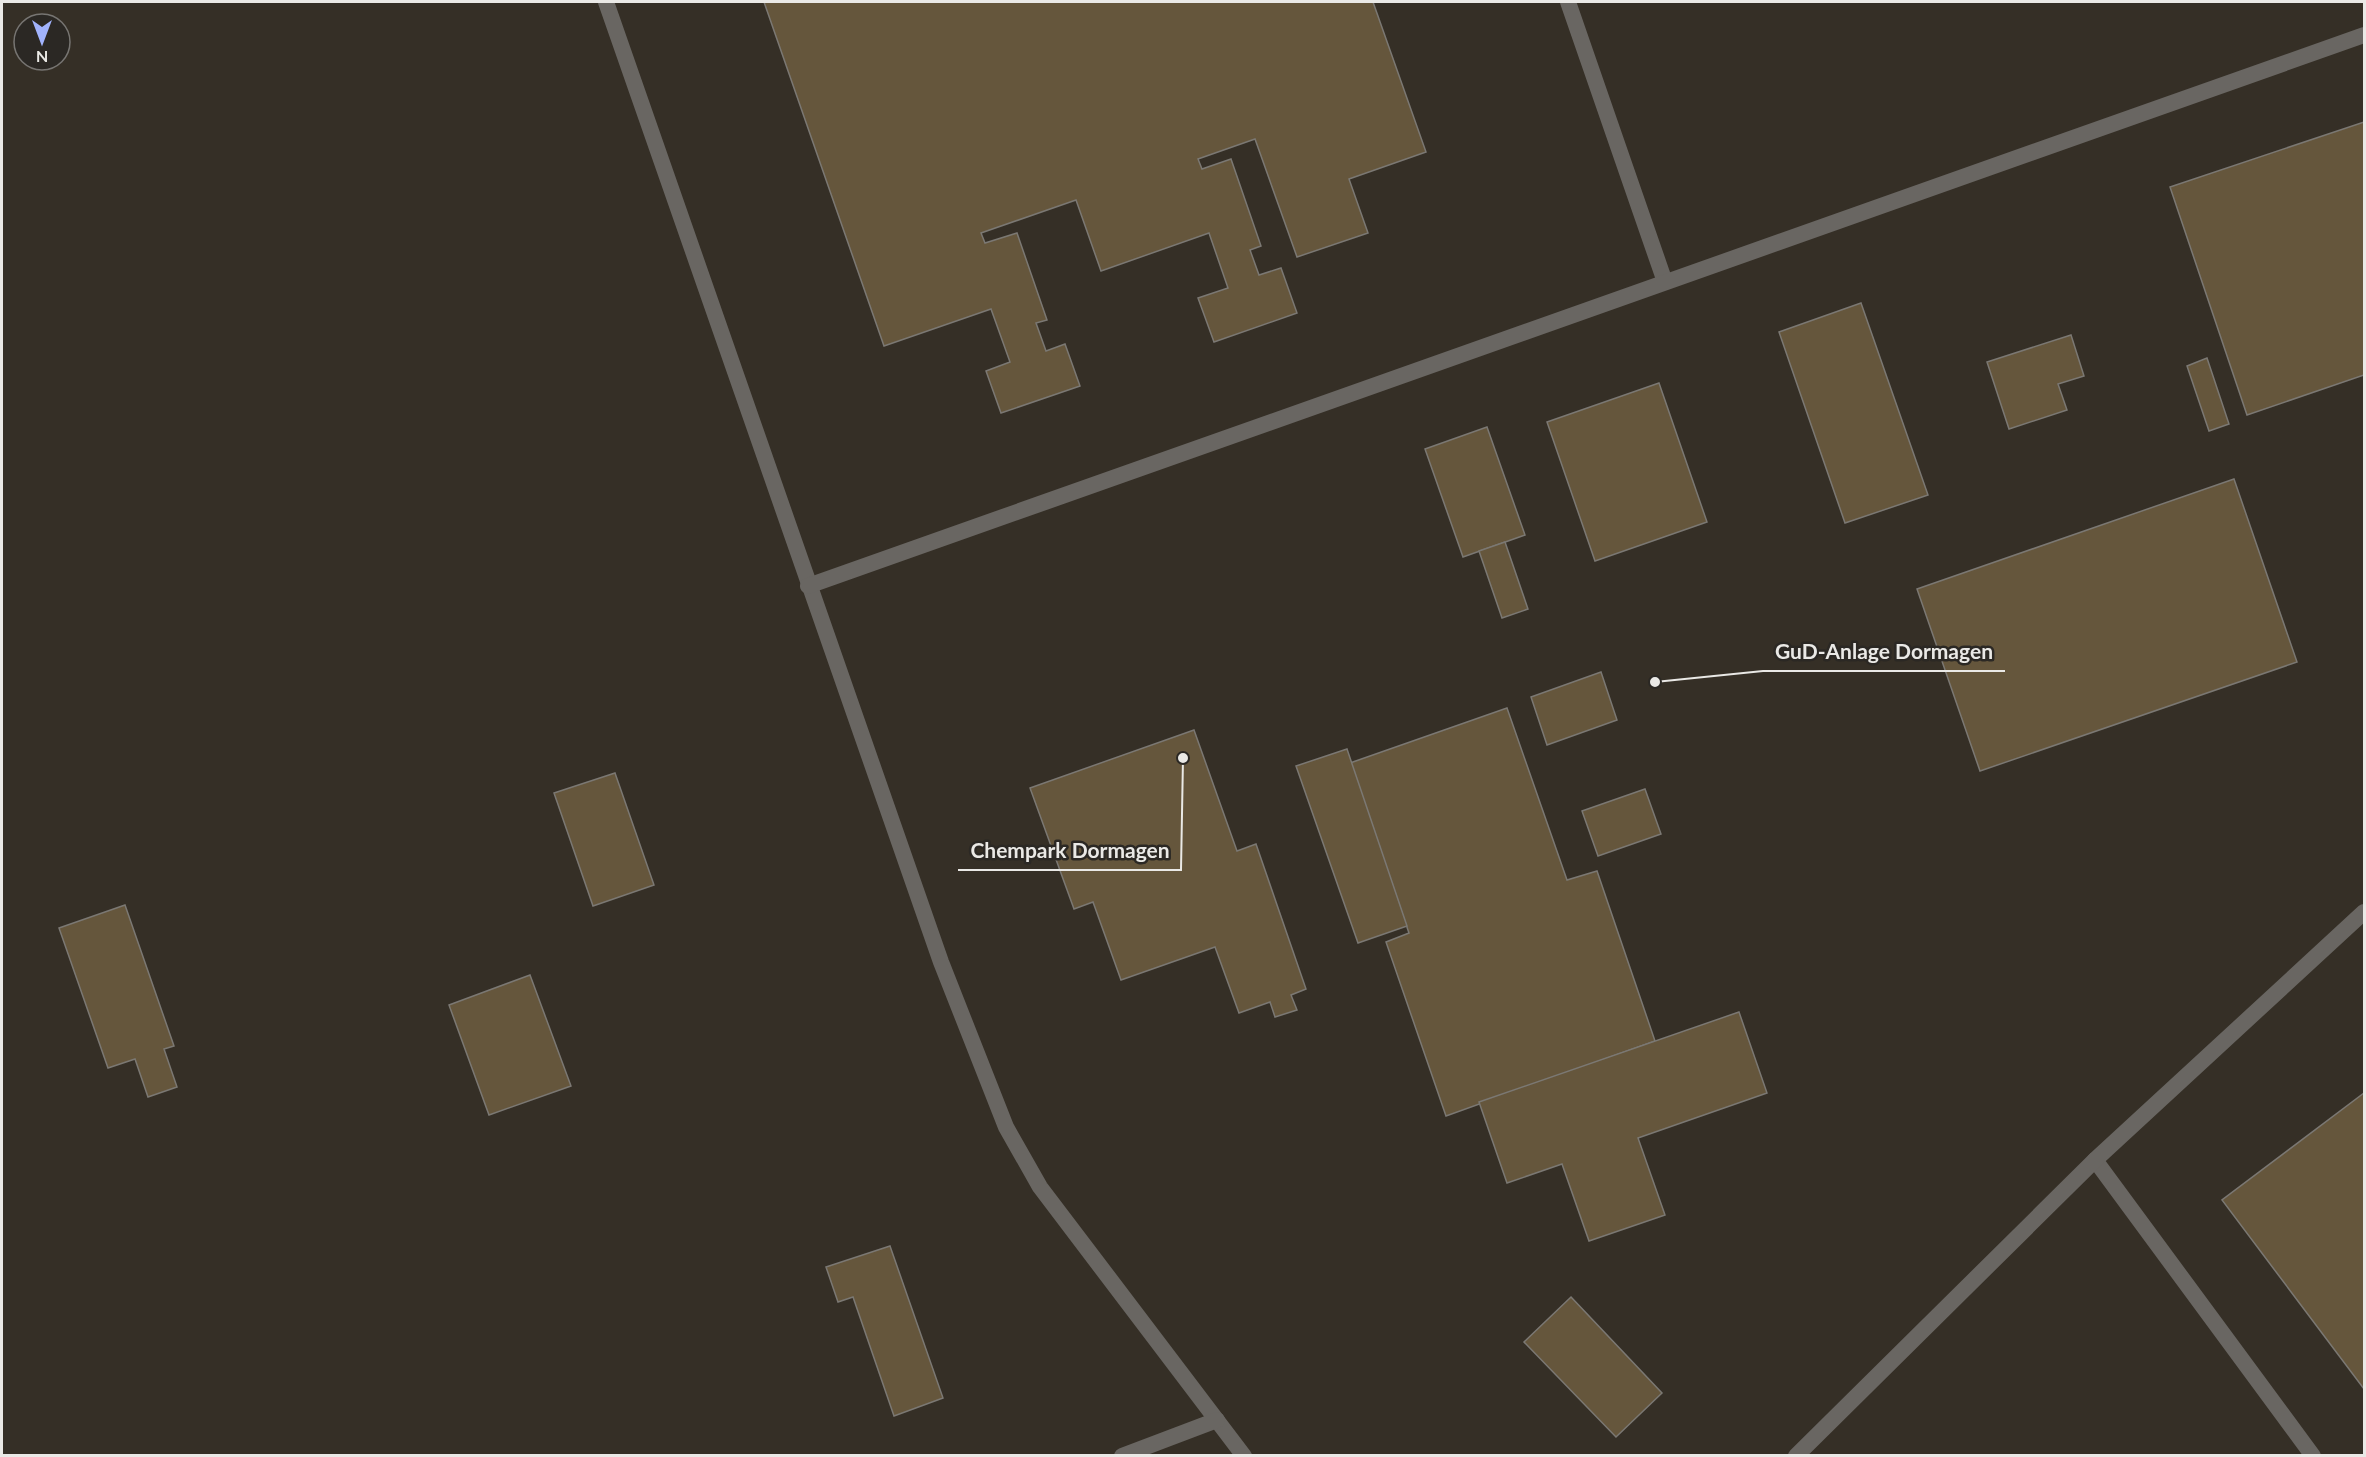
<svg xmlns="http://www.w3.org/2000/svg" width="2366" height="1457" viewBox="0 0 2366 1457" font-family="Lato,sans-serif">
  <rect width="100%" height="100%" fill="#2b2824"/>
  <path fill="#352f26" fill-rule="evenodd" d="M2,2H2364V1455L2,1456ZM24,24H60V60H24Z"/>
  <g fill="#65563c" stroke="#7b7873" stroke-width="1.5">
    <path d="M764,2H1373L1426,152L1349,179L1368,233L1297,257L1255,139L1198,159L1202,169L1231,159L1261,246L1250,250L1259,275L1281,268L1297,313L1214,342L1198,298L1228,288L1209,233L1101,271L1076,200L981,233L985,243L1017,233L1047,320L1036,323L1046,351L1065,344L1080,386L1001,413L986,371L1010,362L991,309L884,346Z"/>
    <path d="M2364,122V375L2247,415L2170,187Z"/>
    <path d="M1861,303L1928,495L1845,523L1779,332Z"/>
    <path d="M2071,335L2084,376L2058,384L2067,410L2009,429L1987,362Z"/>
    <path d="M2207,358L2229,424L2209,431L2187,366Z"/>
    <path d="M1659,383L1707,522L1595,561L1547,422Z"/>
    <path d="M1487,427L1525,535L1463,557L1425,449Z"/>
    <path d="M2234,479L2297,662L1980,771L1917,589Z"/>
    <path d="M1505,542L1528,609L1502,618L1479,551Z"/>
    <path d="M1601,672L1617,720L1547,745L1531,697Z"/>
    <path d="M1507,708L1567,880L1597,871L1655,1041L1446,1116L1386,942L1409,933L1350,763Z"/>
    <path d="M1194,730L1237,851L1256,844L1306,989L1291,995L1297,1010L1275,1017L1270,1002L1239,1013L1215,947L1121,980L1093,902L1074,909L1030,788Z"/>
    <path d="M1347,749L1407,926L1358,943L1296,766Z"/>
    <path d="M615,773L654,885L593,906L554,793Z"/>
    <path d="M1645,789L1661,834L1598,856L1582,811Z"/>
    <path d="M125,905L174,1046L164,1049L177,1087L148,1097L135,1059L108,1068L59,928Z"/>
    <path d="M530,975L571,1086L489,1115L449,1005Z"/>
    <path d="M1739,1012L1767,1093L1638,1138L1665,1215L1589,1241L1562,1164L1507,1183L1479,1102Z"/>
    <path d="M2364,1093V1389L2222,1200Z"/>
    <path d="M890,1246L943,1398L894,1416L853,1297L838,1302L826,1267Z"/>
    <path d="M1571,1297L1662,1393L1616,1437L1524,1342Z"/>
  </g>
  <g fill="none" stroke-linecap="round" stroke-linejoin="round">
    <g stroke="#696662" stroke-width="16">
      <path d="M606,2L941,962L1006,1127L1040,1187L1244,1456"/>
      <path d="M1568,2L1665,282"/>
      <path d="M808,586L2364,35"/>
      <path d="M2095,1160L2313,1456"/>
      <path d="M1122,1456L1217,1420"/>
      <path d="M1796,1456L2095,1160L2364,912"/>
    </g>
  </g>
  <path fill="none" stroke="#eae9e6" stroke-width="2" d="M1655 682L1763 671H2005M1183 758L1181 870H958"/>
  <g fill="#eae9e6" stroke="#2b2824" stroke-width="2">
    <circle cx="1655" cy="682" r="6"/>
    <circle cx="1183" cy="758" r="6"/>
  </g>
  <g font-size="21" text-anchor="middle" font-weight="bold" fill="#eae9e6" stroke="#2b2824" stroke-width="5" stroke-linejoin="round" paint-order="stroke">
    <text x="1884" y="659">GuD-Anlage Dormagen</text>
    <text x="1070" y="858">Chempark Dormagen</text>
  </g>
  <rect width="2366" height="1457" fill="none" stroke="#eae9e6" stroke-width="6"/>
  <g transform="translate(42 42) rotate(180)"><circle r="28" fill="#2b2824" stroke="#777572" stroke-width="1.5"/>
  <path d="M0-4.5L10 22L0 15L-10 22Z" fill="#a1b3fd"/>
  <text y="-9" font-size="16" font-weight="bold" text-anchor="middle" fill="#eae9e6">N</text>
  </g>
</svg>
